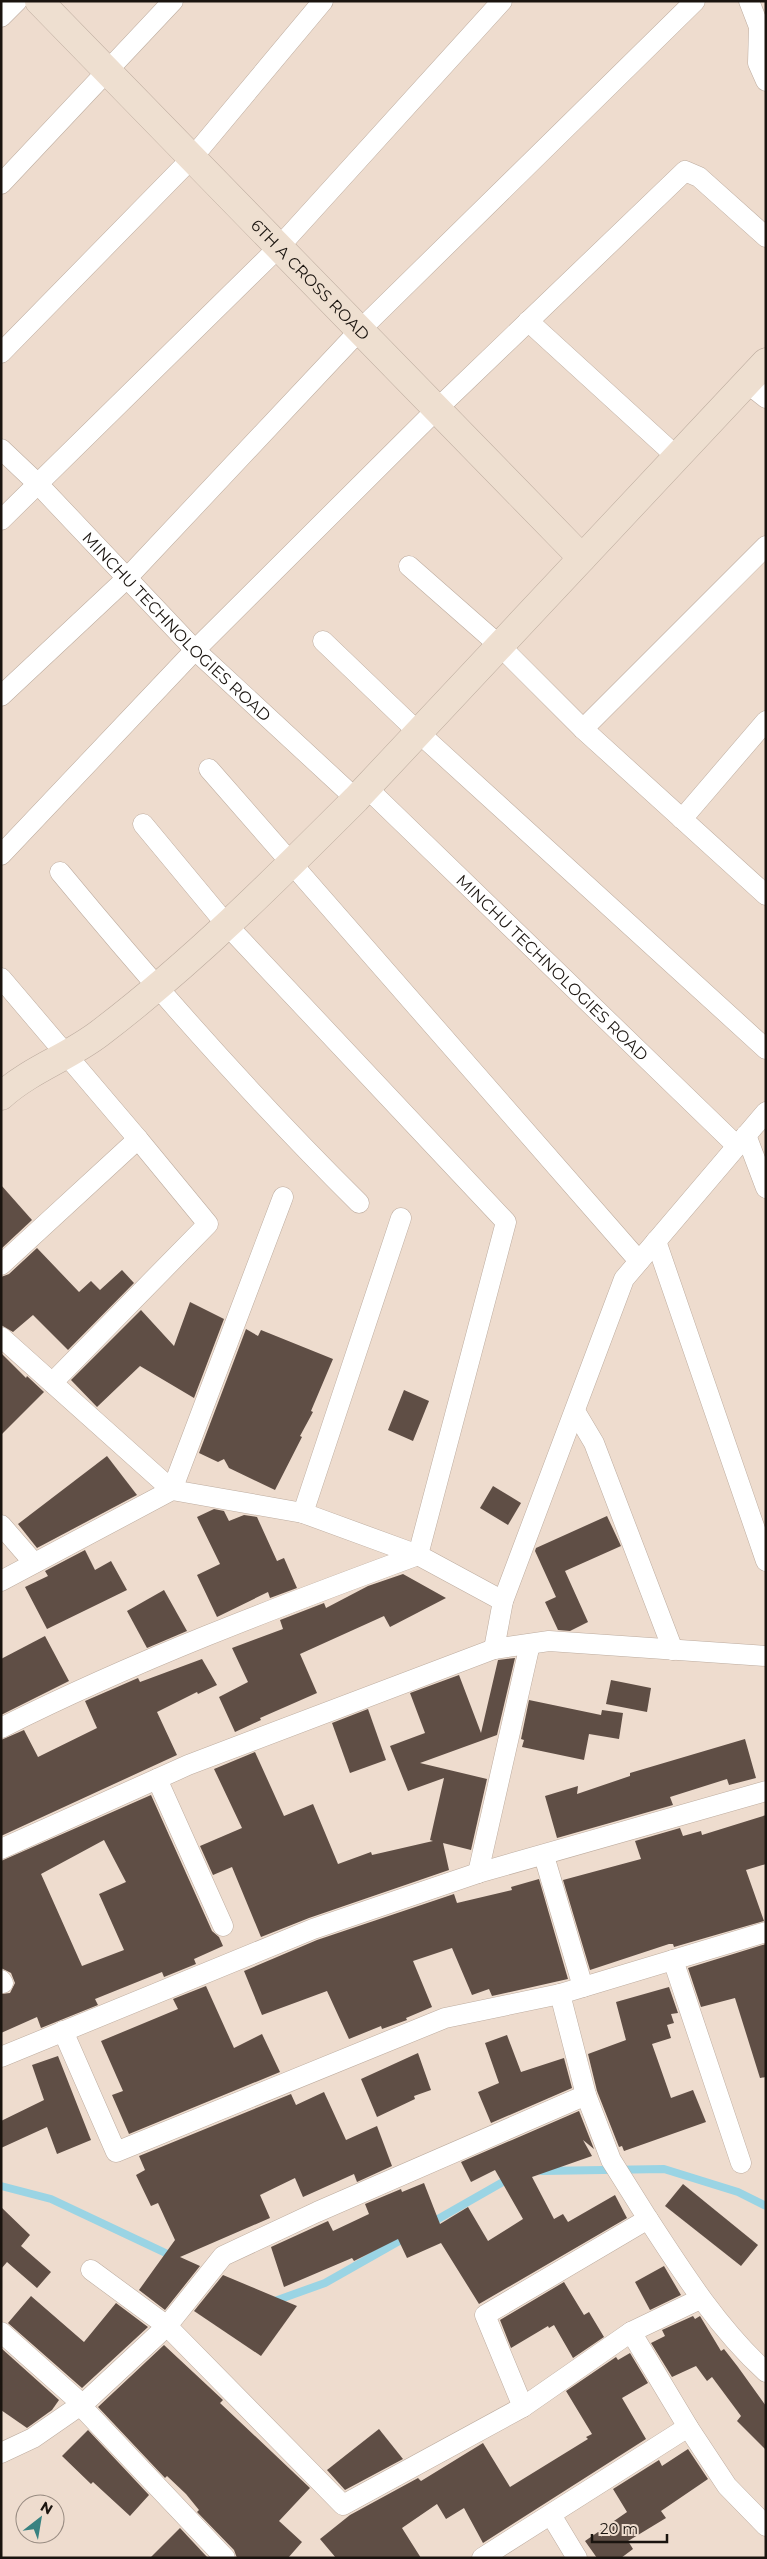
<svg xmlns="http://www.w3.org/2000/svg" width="767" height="2559" viewBox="0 0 767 2559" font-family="Montserrat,sans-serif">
  <rect width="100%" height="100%" fill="#eedcce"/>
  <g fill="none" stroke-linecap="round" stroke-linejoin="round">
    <g stroke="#9ad4e4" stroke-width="8">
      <path d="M542,2171L664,2169L738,2192L766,2206"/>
      <path d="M1,2186L51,2199L174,2257"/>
      <path d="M431,2223L510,2178"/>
      <path d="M272,2302L325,2283L408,2236"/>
    </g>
  </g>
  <g fill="#5f4e45" fill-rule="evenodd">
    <path d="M1,1185L32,1220L1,1249Z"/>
    <path d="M37,1248L79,1292L91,1281L100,1290L122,1270L134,1283L68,1350L33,1315L13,1332L1,1325V1277L9,1274Z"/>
    <path d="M190,1302L224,1319L194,1398L140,1366L97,1407L71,1380L141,1310L174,1346Z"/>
    <path d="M246,1329L258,1336L261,1330L333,1359L311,1411L313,1412L300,1436L302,1437L275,1490L229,1468L224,1459L218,1462L199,1453Z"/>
    <path d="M1,1353L26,1378L27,1376L44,1392L1,1435Z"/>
    <path d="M404,1390L429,1401L413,1441L388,1430Z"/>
    <path d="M107,1456L137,1495L37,1548L18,1524Z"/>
    <path d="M493,1486L521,1503L508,1525L480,1508Z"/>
    <path d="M214,1509L224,1511L229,1521L244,1515L257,1517L277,1561L284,1558L297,1588L270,1598L268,1592L217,1617L197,1575L220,1564L197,1517Z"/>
    <path d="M607,1516L621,1546L565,1571L588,1622L570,1631L558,1630L545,1602L556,1597L535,1551L536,1548Z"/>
    <path d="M85,1550L95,1570L111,1561L127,1590L47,1629L25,1587L48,1576L45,1571Z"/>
    <path d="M403,1574L446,1598L390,1627L384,1616L300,1654L317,1693L260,1718L261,1720L235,1732L219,1697L248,1682L232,1648L283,1629L280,1620L324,1603L326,1608L368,1586Z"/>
    <path d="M164,1590L187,1631L147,1648L127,1611Z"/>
    <path d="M45,1636L69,1681L1,1715V1659Z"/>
    <path d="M515,1658L497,1735L420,1763L487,1779L471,1850L443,1843L449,1870L309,1918L261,1937L232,1867L213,1875L200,1846L242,1828L214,1769L255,1752L284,1816L313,1804L338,1864L371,1852L372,1855L433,1841L430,1840L444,1778L408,1791L390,1746L425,1733L410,1693L459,1675L481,1733L498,1660Z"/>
    <path d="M202,1659L217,1685L198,1694L197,1692L157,1712L177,1755L1,1836V1740L24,1730L38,1757L97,1728L85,1701L138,1678L140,1682Z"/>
    <path d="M611,1680L651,1688L647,1712L606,1704Z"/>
    <path d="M529,1700L601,1715L602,1710L623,1713L619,1739L589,1734L584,1760L522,1747L524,1740L521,1739Z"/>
    <path d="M368,1709L386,1760L350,1773L332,1723Z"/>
    <path d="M745,1739L756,1778L729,1785L727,1779L670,1797L673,1805L557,1838L545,1796L578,1786L577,1794L630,1776V1773Z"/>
    <path d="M151,1795L212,1931L219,1937L223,1946L194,1959L196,1964L164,1977L162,1972L95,1999L98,2005L41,2028L37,2017L1,2033V1994L10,1993L15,1983L11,1973L1,1968V1861ZM104,1840L126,1882L99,1894L124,1950L82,1966L41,1874Z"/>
    <path d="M766,1815V1864L746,1870L764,1921L674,1947L673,1944H669L590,1970L563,1880L641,1859L635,1841L680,1828L683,1836L701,1831L702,1835Z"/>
    <path d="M539,1879L568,1979L492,1996L489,1989L472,1995L452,1948L413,1961L432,2007L406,2018L407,2020L382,2029L381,2026L349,2039L327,1991L262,2015L244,1971L317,1940L454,1894L457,1903L512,1890L511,1887Z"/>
    <path d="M766,1944V2077L760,2078L735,1998L701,2007L688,1968Z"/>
    <path d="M206,1986L234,2048L262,2034L280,2072L129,2134L112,2095L123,2091L101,2041L178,2009L173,1999Z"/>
    <path d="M669,1987L678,2013L671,2014L674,2023L667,2025L671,2038L652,2044L671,2098L693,2090L706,2122L624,2151L622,2146L619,2147L597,2091L588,2054L626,2040L616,2002Z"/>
    <path d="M507,2035L521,2072L564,2058L572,2088L491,2123L478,2092L499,2083L485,2043Z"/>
    <path d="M418,2053L431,2090L414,2096L415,2099L377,2117L361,2079Z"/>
    <path d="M58,2056L91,2140L57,2154L47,2127L1,2148V2121L44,2100L32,2065Z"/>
    <path d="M324,2092L346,2140L377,2126L392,2166L357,2182L354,2174L303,2197L295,2178L260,2195L270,2218L180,2257L200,2266L165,2310L139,2290L175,2240L158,2203L151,2206L136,2175L145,2170L139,2156L291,2094L296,2105Z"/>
    <path d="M579,2111L594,2149L583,2140L592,2156L532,2177L554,2219L563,2214L568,2222L615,2195L627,2218L479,2304L441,2243L407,2258L398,2239L354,2261L352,2258L284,2287L271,2247L328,2221L333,2231L369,2214L365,2204L401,2189L402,2192L424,2183L440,2224L468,2207L488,2241L523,2219L495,2170L471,2182L461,2162Z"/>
    <path d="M683,2184L758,2245L741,2266L665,2206Z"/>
    <path d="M1,2207L30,2235L21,2246L51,2272L37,2288L7,2262L1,2269Z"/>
    <path d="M664,2266L681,2295L650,2310L635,2282Z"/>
    <path d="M223,2275L297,2306L261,2356L194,2311Z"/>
    <path d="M564,2282L584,2315L589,2312L604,2337L573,2358L554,2325L549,2328L548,2326L511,2348L500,2320Z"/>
    <path d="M31,2296L84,2342L116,2303L148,2327L82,2388L8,2323Z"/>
    <path d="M693,2316L695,2319L700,2316L721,2351L724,2349L738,2367L766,2406V2450L737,2421L741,2416L712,2377L707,2381L696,2366L672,2377L651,2343L665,2336L662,2330Z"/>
    <path d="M164,2345L223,2400L220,2403L310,2488L279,2521L302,2542L288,2558H237L234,2550L197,2512L199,2510L186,2494L167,2476L165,2478L98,2407Z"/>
    <path d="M1,2348L59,2400L52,2410L27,2428L1,2410Z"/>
    <path d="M630,2353L648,2383L622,2398L646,2439L483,2543L464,2508L446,2519L437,2504L402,2528L421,2558H336L320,2539L350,2515L418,2478L421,2481L483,2443L510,2487L588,2439L586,2437L592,2434L566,2391L616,2357L618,2360Z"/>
    <path d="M379,2429L403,2459L345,2490L327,2470Z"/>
    <path d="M88,2430L149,2495L130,2516L93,2482L91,2484L62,2456Z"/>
    <path d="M688,2449L708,2479L661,2511L666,2518L628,2541L633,2549L621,2558H597L585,2541L627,2512L613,2489L659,2460L662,2466Z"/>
    <path d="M180,2528L208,2558H150Z"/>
  </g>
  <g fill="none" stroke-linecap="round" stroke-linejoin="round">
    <g stroke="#bdac9f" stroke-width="21">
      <g id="street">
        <path d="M749,1L759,27L758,63L766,81"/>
        <path d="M1,17L17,1"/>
        <path d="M1,184L173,1"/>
        <path d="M528,321L677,457"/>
        <path d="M1,353L192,158L323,1"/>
        <path d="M747,383L766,398"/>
        <path id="s1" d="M1,449L38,484L195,650L356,799"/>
        <path d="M1,520L279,247L502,1"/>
        <path d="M409,566L500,646L583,729L766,895"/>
        <path d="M323,641L418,732L766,1049"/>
        <path d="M1,696L127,578L360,330L695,1"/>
        <path d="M583,729L766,546"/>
        <path d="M209,769L639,1261"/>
        <path id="s2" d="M367,788L737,1146"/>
        <path d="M682,819L766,721"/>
        <path d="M143,824L226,924L506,1222L418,1555L503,1601"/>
        <path d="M1,855L195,650L437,409L685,171L699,177L766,237"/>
        <path d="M60,872C155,987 253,1098 359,1203"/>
        <path d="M1,978L138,1139L1,1265"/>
        <path d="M766,1112L624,1279L503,1601L494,1649L549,1641L766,1656"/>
        <path d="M746,1135L766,1188"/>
        <path d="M656,1241L766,1561"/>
        <path d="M1,1337L172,1490L283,1197"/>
        <path d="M53,1382L208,1224L138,1139"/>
        <path d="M575,1411L594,1443L673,1650"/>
        <path d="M303,1513L401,1218"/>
        <path d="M1,1525L34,1563"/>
        <path d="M1,1581L172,1490L303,1513L418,1555"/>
        <path d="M1,1728C136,1660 277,1607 418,1555"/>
        <path d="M157,1779L223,1926"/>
        <path d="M1,1849L188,1765L494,1649"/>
        <path d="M544,1856L583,1987"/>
        <path d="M478,1873L530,1644"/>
        <path d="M673,1960L741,2163"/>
        <path d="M1,1980L3,1983"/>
        <path d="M560,1994L586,2095L611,2160L648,2219"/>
        <path d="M63,2031L116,2152L445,2018L560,1994L766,1932"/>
        <path d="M1,2057L313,1929L478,1873L766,1791"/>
        <path d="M586,2095L317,2212L223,2256L167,2326L343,2505L523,2407L631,2332L700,2299"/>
        <path d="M1,2332L82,2404L33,2438L1,2453"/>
        <path d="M631,2332L688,2427L727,2486L766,2526"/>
        <path d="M82,2404L81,2406L167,2326L91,2270"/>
        <path d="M81,2406L225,2558"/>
        <path d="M523,2407L485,2315L648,2219C683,2273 718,2328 766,2372"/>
        <path d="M551,2515L577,2558"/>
        <path d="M482,2558L688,2427"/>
      </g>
    </g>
    <g stroke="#bdac9f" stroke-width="29">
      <g id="secondary">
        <path id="s3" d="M39,1L582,558"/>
        <path d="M1,1096C31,1069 69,1057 100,1033C192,963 275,880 356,799L766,362"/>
      </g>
    </g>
    <use href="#street" stroke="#fff" stroke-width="20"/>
    <use href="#secondary" stroke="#eedfd0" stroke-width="28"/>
  </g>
  <g text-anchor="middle" stroke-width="5" stroke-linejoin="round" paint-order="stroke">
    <g font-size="16" fill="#1a140f" stroke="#eedcce">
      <text dy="6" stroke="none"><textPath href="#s3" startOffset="389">6TH A CROSS ROAD</textPath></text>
      <text dy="6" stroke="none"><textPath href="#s1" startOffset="250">MINCHU TECHNOLOGIES ROAD</textPath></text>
      <text dy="6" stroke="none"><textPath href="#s2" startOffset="258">MINCHU TECHNOLOGIES ROAD</textPath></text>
    </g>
  </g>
  <rect width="767" height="2559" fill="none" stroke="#1a140f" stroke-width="5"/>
  <g transform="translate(40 2519) rotate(31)"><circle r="24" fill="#eedcce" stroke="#998c82"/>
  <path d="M0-4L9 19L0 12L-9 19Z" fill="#398281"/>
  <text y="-8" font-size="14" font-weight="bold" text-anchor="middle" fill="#1a140f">N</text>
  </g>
  <path d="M592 2534v8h75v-8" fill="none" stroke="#1a140f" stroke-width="2.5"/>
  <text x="600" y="2534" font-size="15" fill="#1a140f" stroke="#eedcce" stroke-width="4" paint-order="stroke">20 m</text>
</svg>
